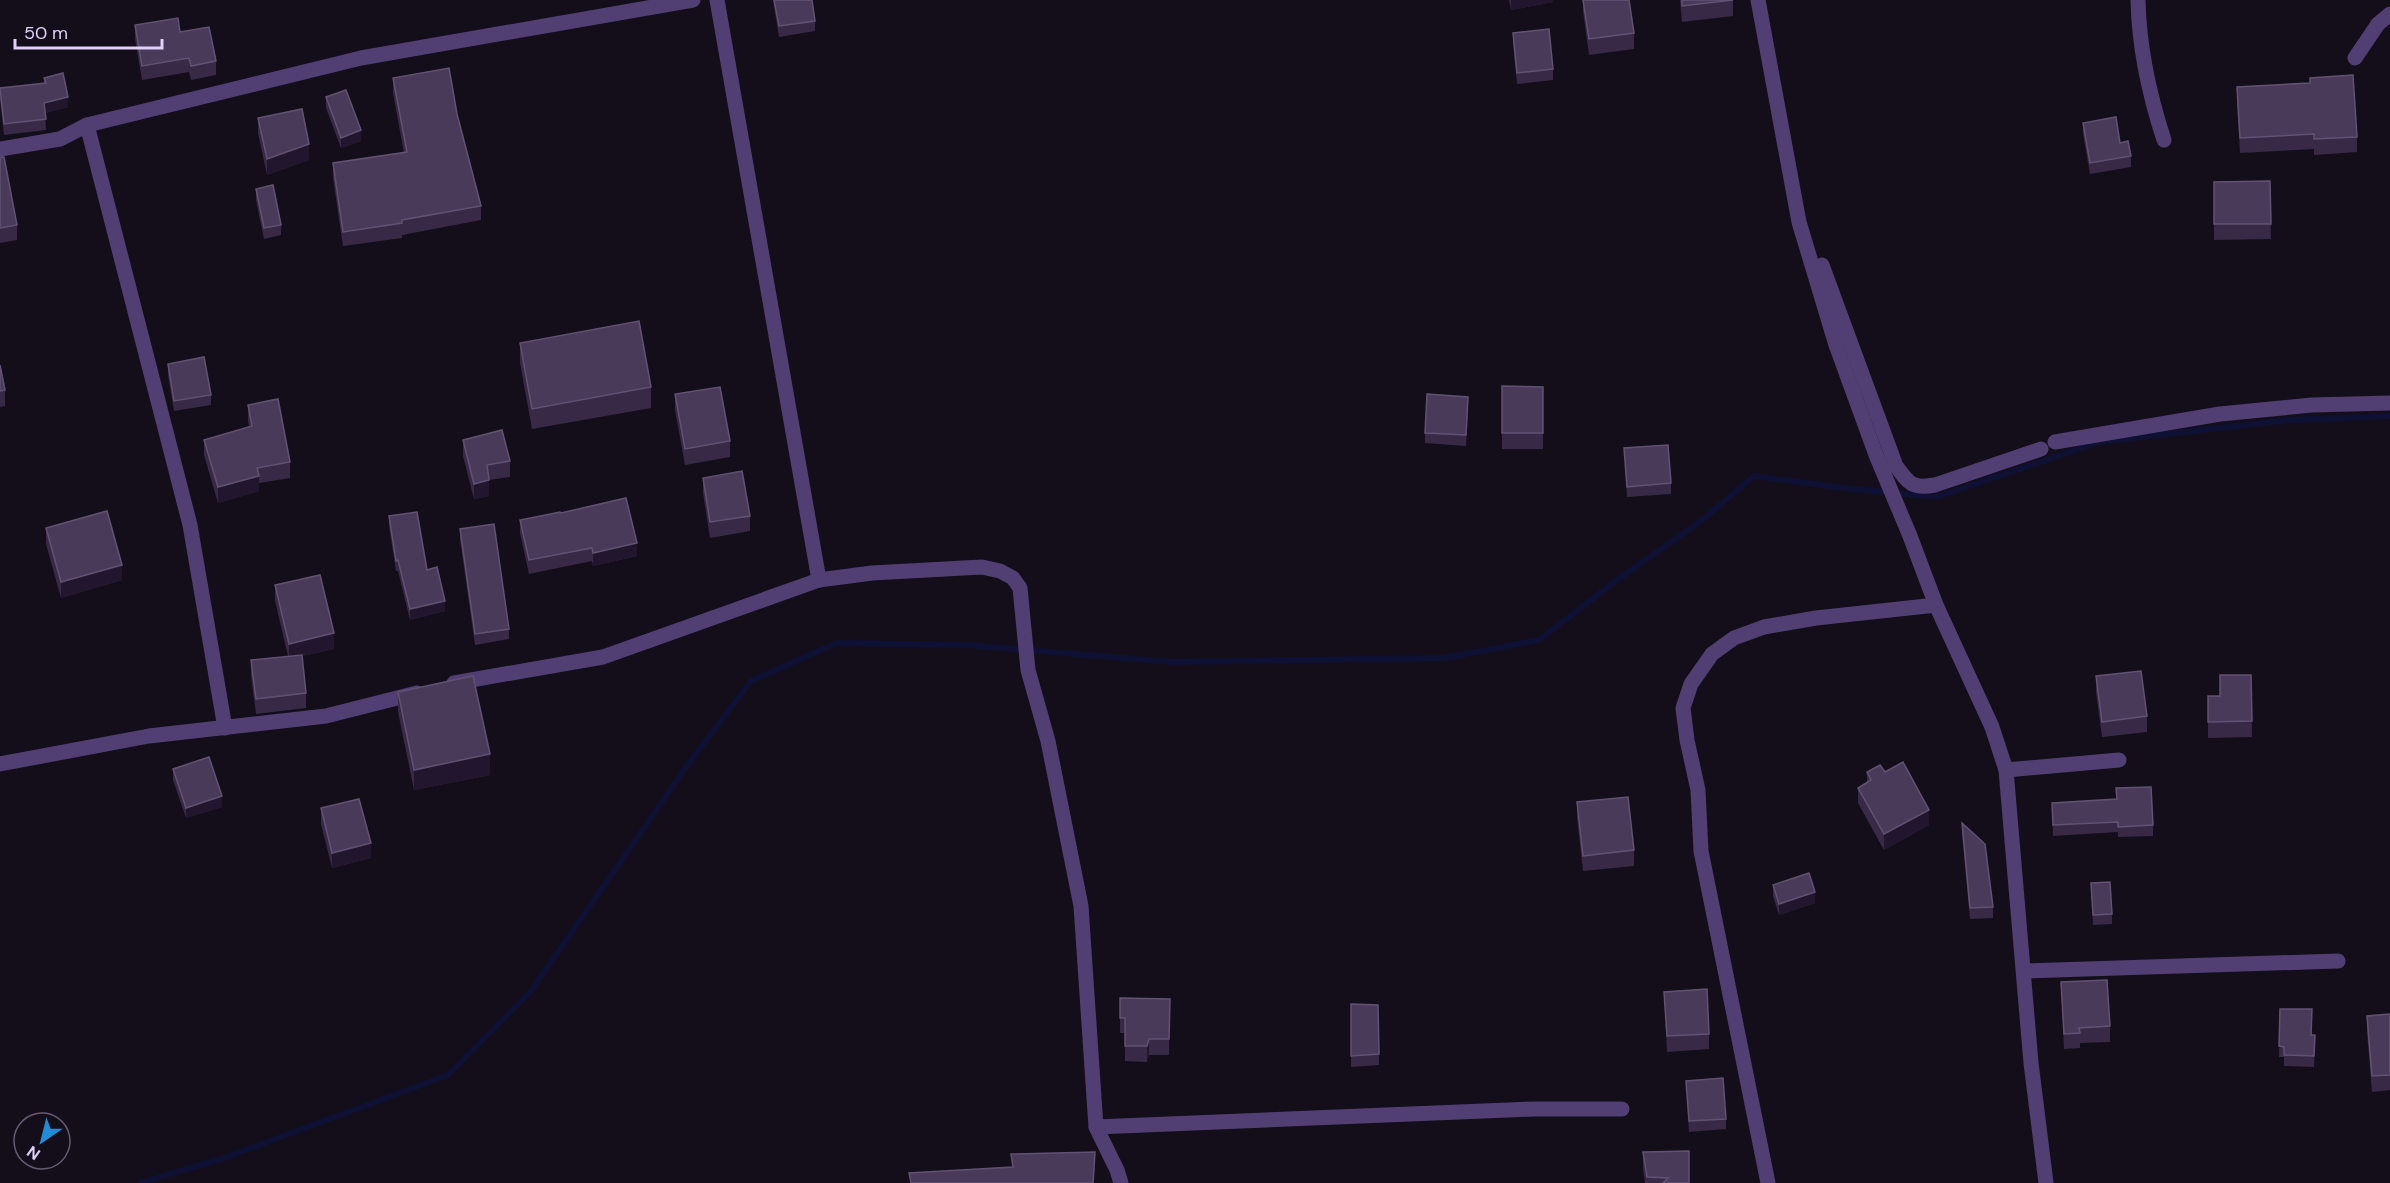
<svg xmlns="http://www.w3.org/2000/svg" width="2390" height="1183" viewBox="0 0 2390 1183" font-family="'DM Sans',sans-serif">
  <rect width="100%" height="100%" fill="#140e1b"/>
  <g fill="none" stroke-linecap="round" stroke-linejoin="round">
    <path stroke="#0f1134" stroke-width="6" d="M140,1183L224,1158L448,1075L531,991L689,763L751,681L837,643L968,645L1172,662L1445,658L1539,640L1617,580L1701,521L1754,476L1852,489L1937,497L2099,442L2289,420L2390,416"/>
    <g stroke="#513f74" stroke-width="15">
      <path d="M717,0L819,580"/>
      <path d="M1758,0L1799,222L1836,345L1876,455L1910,536L1936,605L1992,727L2006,770L2031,1063L2046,1183"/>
      <path d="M2138,0C2139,49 2149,94 2164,140"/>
      <path d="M2355,58L2378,24L2390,14"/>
      <path d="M87,125L190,525L225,728"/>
      <path d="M0,149L60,139L87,125L361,58L693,0"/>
      <path d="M1822,265L1896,466C1909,484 1912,489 1935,485L2041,449"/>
      <path d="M2055,442L2220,414L2312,405L2390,403"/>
      <path d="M454,683L603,657L819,580L872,573L982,567L1000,571L1013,578L1020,588L1028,670L1048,741L1081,906L1096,1127L1117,1170L1121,1183"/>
      <path d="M0,764L149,736L326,716L417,693"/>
      <path d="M2006,770L2119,760"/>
      <path d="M2024,971L2338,961"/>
      <path d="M1096,1127L1533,1109H1622"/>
      <path d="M1768,1183L1701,851L1698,790L1687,740L1683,708L1691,684L1712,654L1734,638L1764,627L1816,618L1936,605"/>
    </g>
  </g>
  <g fill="#382947">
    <path d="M773,0H812L815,21V31L779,37Z"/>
    <path d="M1509,0H1553V2L1511,10Z"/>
    <path d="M1583,0H1629L1634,33V49L1589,55L1583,11Z"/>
    <path d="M1680,0H1733V16L1682,22Z"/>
    <path d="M135,25L180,32L216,61V75L191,80L189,72L142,80L135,39Z"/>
    <path d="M1513,33L1553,69V80L1517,84L1513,44Z"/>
    <path d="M44,78L68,107L45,113L46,130L4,135L0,100V88L44,83Z"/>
    <path d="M393,78L457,114L481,206V220L402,235V238L343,246L333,178V163L404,153L393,93Z"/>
    <path d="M2237,87L2357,137V152L2314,155V149L2240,153L2237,103Z"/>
    <path d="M326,97L361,141L341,148L326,108Z"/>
    <path d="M258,118L309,160L267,175L258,133Z"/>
    <path d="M2083,123L2120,143L2131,156V167L2090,174L2083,134Z"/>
    <path d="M0,157L17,225V240L0,243Z"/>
    <path d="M2270,181L2271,239L2214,240V182Z"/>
    <path d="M256,189L281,225V235L264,239L256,200Z"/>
    <path d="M520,343L651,387V408L532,429L520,363Z"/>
    <path d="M168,364L211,395V405L174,411L168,375Z"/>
    <path d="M0,365L5,390V406L0,407Z"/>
    <path d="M1502,386L1543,387V449H1502Z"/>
    <path d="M675,394L730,441V457L685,465L675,410Z"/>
    <path d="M248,405L290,462V478L259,483V491L218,503L204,455V440L249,427L248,420Z"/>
    <path d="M1468,408L1466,446L1425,443V433Z"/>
    <path d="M463,440L510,461V477L489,480V496L474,499L463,456Z"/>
    <path d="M1624,448L1671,483V494L1627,497Z"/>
    <path d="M703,478L750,516V531L710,538L703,493Z"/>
    <path d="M389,516L427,570L445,611L410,620L398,571H396L389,526Z"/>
    <path d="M520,520L637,556L593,566L592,561L529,574L520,533Z"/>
    <path d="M46,528L122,580L61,598L46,544Z"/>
    <path d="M460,529L509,629V639L475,645L460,539Z"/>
    <path d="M275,585L334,649L302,656L306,693V708L256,714L251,676V660L288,656L275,601Z"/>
    <path d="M2251,675L2252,737L2208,738V696H2220Z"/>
    <path d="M2096,676L2147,716V732L2102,737L2096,692Z"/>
    <path d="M398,692L490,775L414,790L398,712Z"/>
    <path d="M173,769L222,807L186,818L173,780Z"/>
    <path d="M1867,772L1929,825L1884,850L1858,803V788L1867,783Z"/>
    <path d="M2116,788L2153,825V836L2118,837V832L2053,836L2052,803L2116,799Z"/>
    <path d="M1577,802L1634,850V866L1583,871L1577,818Z"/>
    <path d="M321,808L371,858L332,868L321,824Z"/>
    <path d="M1962,823L1993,907V918L1970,919L1962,833Z"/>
    <path d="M2091,883L2112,914V924L2093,925Z"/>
    <path d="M1773,885L1815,903L1779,915L1773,896Z"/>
    <path d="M2061,982L2110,1026V1042L2080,1043V1048L2064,1049Z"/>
    <path d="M1664,992L1709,1034V1049L1667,1052Z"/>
    <path d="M1120,998L1170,999L1169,1055H1149L1147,1062L1125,1061V1033H1120Z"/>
    <path d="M1351,1004L1378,1005L1379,1065L1351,1067Z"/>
    <path d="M2280,1009L2312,1035H2315L2314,1067L2284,1066V1057H2279Z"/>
    <path d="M2390,1014V1090L2372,1092L2367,1032V1016Z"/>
    <path d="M1686,1081L1726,1119V1129L1689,1132Z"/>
    <path d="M1643,1152L1689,1183H1645L1643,1168Z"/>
  </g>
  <g fill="#22162e">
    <path d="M1511,0H1553V2L1511,10Z"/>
    <path d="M68,97V107L44,113V103Z"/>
    <path d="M361,130V141L341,148V138Z"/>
    <path d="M309,144V160L267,175V159Z"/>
    <path d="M259,476V491L218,503V487Z"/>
    <path d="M489,480V496L474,499V484Z"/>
    <path d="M637,543V556L593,566V553Z"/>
    <path d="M122,565V580L61,598V582Z"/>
    <path d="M445,601V611L410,620V609Z"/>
    <path d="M334,633V649L289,659V644Z"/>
    <path d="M490,754V775L414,790V770Z"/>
    <path d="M222,796V807L186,818V808Z"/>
    <path d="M1929,810V825L1884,850V834Z"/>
    <path d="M371,843V858L332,868V853Z"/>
    <path d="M1815,892V903L1779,915V904Z"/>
    <path d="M1149,1039V1055L1147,1062V1046Z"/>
    <path d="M1095,1152V1172L1094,1183H1093Z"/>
  </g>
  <g fill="#4a3a5a" stroke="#615273" stroke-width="1.5">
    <path d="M774,0H812L815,21L779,26Z"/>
    <path d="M1583,0H1629L1634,33L1589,39Z"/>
    <path d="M1682,0H1733L1682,6Z"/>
    <path d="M178,18L180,32L209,27L216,61L191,66L189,58L142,66L135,25Z"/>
    <path d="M1549,29L1553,69L1517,73L1513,33Z"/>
    <path d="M449,68L457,114L481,206L402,220V223L343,232L333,163L407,152L393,78Z"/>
    <path d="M63,73L68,97L44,103L46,119L4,124L0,88L46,83L44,78Z"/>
    <path d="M2353,75L2357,137L2314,139V134L2240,138L2237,87L2310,83V78Z"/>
    <path d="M346,90L361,130L341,138L326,97Z"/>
    <path d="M302,109L309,144L267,159L258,118Z"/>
    <path d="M2116,117L2120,143L2128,141L2131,156L2090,163L2083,123Z"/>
    <path d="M0,157H4L17,225L0,228Z"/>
    <path d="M2270,181L2271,224H2214V182Z"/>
    <path d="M273,185L281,225L264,228L256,189Z"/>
    <path d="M639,321L651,387L532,409L520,343Z"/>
    <path d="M204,357L211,395L174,401L168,364Z"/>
    <path d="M0,365L5,390L0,391Z"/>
    <path d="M1502,386L1543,387V433H1502Z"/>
    <path d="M720,387L730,441L685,449L675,394Z"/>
    <path d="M1427,394L1468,397L1466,435L1425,433Z"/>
    <path d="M278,399L290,462L257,468L259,476L218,487L204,440L252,426L248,405Z"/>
    <path d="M502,430L510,461L487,465L489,480L474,484L463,440Z"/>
    <path d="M1668,445L1671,483L1627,487L1624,448Z"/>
    <path d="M742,471L750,516L710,522L703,478Z"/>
    <path d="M626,498L637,543L593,553L592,548L529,560L520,520L560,512L561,513Z"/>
    <path d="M107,511L122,565L61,582L46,528Z"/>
    <path d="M417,512L427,570L437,567L445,601L410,609L398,560L396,561L389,516Z"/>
    <path d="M494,524L509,629L475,634L460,529Z"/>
    <path d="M320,575L334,633L289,644L275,585Z"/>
    <path d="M302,655L306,693L256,699L251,660Z"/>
    <path d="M2141,671L2147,716L2102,722L2096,676Z"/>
    <path d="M2220,675H2251L2252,721L2208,722V696H2220Z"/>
    <path d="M473,676L490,754L414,770L398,692Z"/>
    <path d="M209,757L222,796L186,808L173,769Z"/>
    <path d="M1903,762L1929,810L1884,834L1858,788L1871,780L1867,772L1880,765L1885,772Z"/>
    <path d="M2151,787L2153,825L2118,827V822L2053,825L2052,803L2117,799L2116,788Z"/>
    <path d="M1628,797L1634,850L1583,856L1577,802Z"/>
    <path d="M359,799L371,843L332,853L321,808Z"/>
    <path d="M1962,823L1985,844L1993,907L1970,908Z"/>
    <path d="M1809,873L1815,892L1779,904L1773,885Z"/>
    <path d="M2110,882L2112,914L2093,915L2091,883Z"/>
    <path d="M2107,980L2110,1026L2079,1028L2080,1033L2064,1034L2061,982Z"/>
    <path d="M1707,989L1709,1034L1667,1036L1664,992Z"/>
    <path d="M1120,998L1170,999L1169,1039H1149L1147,1046H1125V1018H1120Z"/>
    <path d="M1351,1004L1378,1005L1379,1054L1351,1056Z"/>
    <path d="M2280,1009H2312L2311,1035H2315L2314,1056L2284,1055V1047L2279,1046Z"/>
    <path d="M2390,1014V1075L2372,1076L2367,1016Z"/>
    <path d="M1723,1078L1726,1119L1689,1121L1686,1081Z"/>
    <path d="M1689,1151V1183H1663L1668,1178L1647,1177L1643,1152Z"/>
    <path d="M1095,1152L1093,1183H911L909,1173L1013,1167L1011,1154Z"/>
  </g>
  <g transform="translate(42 1141) rotate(215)"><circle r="28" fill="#140e1b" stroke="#665b73" stroke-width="1.5"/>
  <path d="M0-4.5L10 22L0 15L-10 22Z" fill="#1e8dd5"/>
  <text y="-9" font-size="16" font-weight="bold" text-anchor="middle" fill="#e0cff8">N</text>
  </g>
  <path d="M15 39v9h147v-9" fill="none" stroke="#e0cff8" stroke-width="3"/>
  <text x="24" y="39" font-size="18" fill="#e0cff8" stroke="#140e1b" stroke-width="4.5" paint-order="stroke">50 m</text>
</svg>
